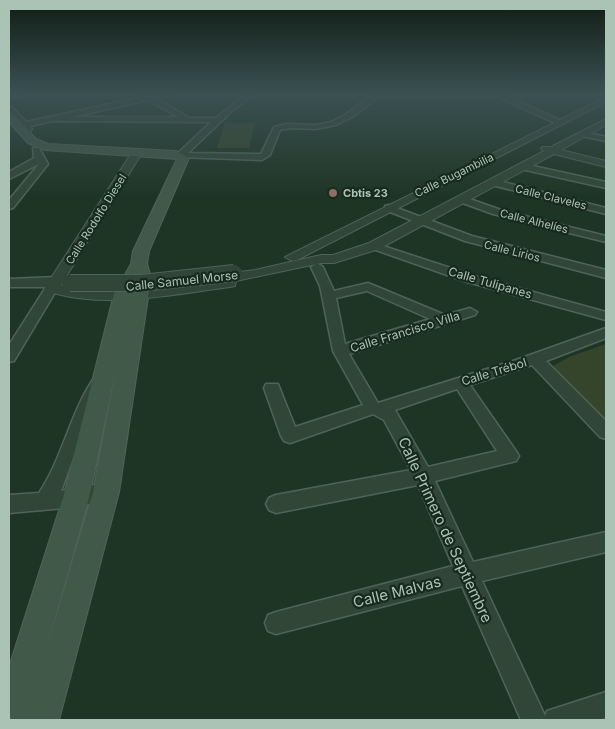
<svg xmlns="http://www.w3.org/2000/svg" width="615" height="729" viewBox="0 0 615 729" font-family="Inter,sans-serif">
  <rect width="100%" height="100%" fill="#1e3526"/>
  <g fill="#35452b">
    <path d="M225,123H255L249,148H217Z"/>
    <path d="M606,344V420L553,366L569,357Z"/>
  </g>
  <g fill="none" stroke-linecap="round" stroke-linejoin="round">
    <g stroke="#4f6457" stroke-width="3">
      <g id="minor">
        <path d="M9,94H21L9,98Z"/>
        <path d="M156,94H169L156,98L189,118H216L246,94H254L233,110L188,153L261,154L274,127L286,124L316,125L331,122L346,114L373,94H502L564,122L557,124L497,97H378L352,117L336,125L316,129L291,128L280,130L270,155L262,160L178,157V153L211,122L53,121L30,126L32,129L27,134L9,113V107H12L26,122ZM148,100L178,117H72Z"/>
        <path d="M584,132L606,137V141L581,136L580,134Z"/>
        <path d="M33,148H39L48,164L13,208L9,209V200L39,164L9,179V172L34,158Z"/>
        <path d="M524,164L606,182V188L521,169L519,167Z"/>
        <path d="M495,180L606,208V214L492,185V181Z"/>
        <path d="M464,197L501,210L606,236V242L493,214L460,202V198Z"/>
        <path d="M389,205L472,236L606,270V278L465,241L385,210V206Z"/>
        <path d="M374,243L475,276L606,312V320L467,282L370,248L368,246Z"/>
        <path d="M317,263L323,267L334,291L368,283L445,315L470,308L477,312L475,315L349,354L378,403L513,361L606,328V338L546,361L606,421V439L600,437L532,365L470,385L516,451L519,456L516,461L435,481L473,562L606,532V552L482,581L545,716L547,711L606,692V718L597,720H521L462,586L276,634L268,631L265,623L268,615L276,612L453,566L418,485L276,513L269,510L266,504L269,498L276,495L411,470L384,420L373,414L290,443L284,441L281,436L264,388L266,384H278L295,427L363,405L333,351L320,286L311,267ZM367,291L430,319L345,344L336,298ZM457,389L497,451L428,467L395,410Z"/>
        <path d="M57,277L63,281L53,286L57,289L14,361L9,362V345L46,287H9V279Z"/>
        <path d="M102,372L107,374L110,378L92,407L61,491L106,483L113,486L115,492L113,498L76,507L9,513V495L39,493C64,456 70,410 97,374Z"/>
      </g>
    </g>
    <g stroke="#4f6457" stroke-width="2">
      <g id="tertiary">
        <path d="M606,97V102L297,260L292,261L285,257Z"/>
        <path d="M606,119V125L561,150L606,161V167L554,154L379,249L334,263H321L236,281L235,286L230,287C175,294 111,308 57,294C51,292 47,295 44,289L134,149L143,151L61,285C99,298 171,286 211,281L212,276L217,275L255,270L321,255H333L369,243L544,151L541,149L542,147H551Z"/>
      </g>
    </g>
    <g stroke="#4f6457" stroke-width="2">
      <path id="secondary" d="M9,113L13,114L36,139L48,144L176,151L189,158L149,251L147,264L151,277L119,492L59,720H9V667L63,498L114,294L131,264L133,251L177,159L45,150L28,143L9,122ZM117,363L93,492L42,664L89,498Z"/>
    </g>
    <use href="#minor" fill="#324638" fill-rule="evenodd"/>
    <use href="#tertiary" fill="#324638" fill-rule="evenodd"/>
    <use href="#secondary" fill="#405949" fill-rule="evenodd"/>
    <g stroke="#4f6457" stroke-width="18" stroke-linecap="butt">
      <path id="tertiary-bridge" d="M70,283H142L234,273"/>
    </g>
    <use href="#tertiary-bridge" stroke="#324638" stroke-width="16"/>
  </g>
  <linearGradient id="sky" x2="0" y2="1"><stop stop-color="#101d15"/><stop offset="0.48" stop-color="#3b5152"/><stop offset="1" stop-color="#3b5152" stop-opacity="0"/></linearGradient>
  <rect width="615" height="196" fill="url(#sky)"/>
  <circle fill="#8d6e63" stroke="#182a1e" stroke-width="2" cx="333" cy="193" r="5"/>
  <g text-anchor="middle" stroke-width="4.5" stroke-linejoin="round" paint-order="stroke">
    <g font-size="11" fill="#abc3b4" stroke="#182a1e">
      <text transform="translate(454 175) rotate(-26)" y="4">Calle Bugambilia</text>
      <text transform="translate(551 197) rotate(14)" y="4">Calle Claveles</text>
      <text transform="translate(96 219) rotate(-58)" y="4">Calle Rodolfo Diesel</text>
      <text transform="translate(534 221) rotate(14)" y="4">Calle Alhelíes</text>
      <text transform="translate(512 251) rotate(14)" y="4">Calle Lirios</text>
    </g>
    <g font-size="11" font-weight="bold" fill="#abc3b4" stroke="#182a1e" text-anchor="start">
      <text x="343" y="197">Cbtis 23</text>
    </g>
    <g font-size="12" fill="#abc3b4" stroke="#182a1e">
      <text transform="translate(182 281) rotate(-6)" y="4">Calle Samuel Morse</text>
      <text transform="translate(490 283) rotate(16)" y="4">Calle Tulipanes</text>
      <text transform="translate(405 332) rotate(-17)" y="4">Calle Francisco Villa</text>
      <text transform="translate(494 372) rotate(-17)" y="4">Calle Trébol</text>
    </g>
    <g font-size="15" fill="#abc3b4" stroke="#182a1e">
      <text transform="translate(445 530) rotate(65)" y="5">Calle Primero de Septiembre</text>
      <text transform="translate(397 592) rotate(-14)" y="5">Calle Malvas</text>
    </g>
  </g>
  <rect width="615" height="729" fill="none" stroke="#abc3b4" stroke-width="20"/>
</svg>
